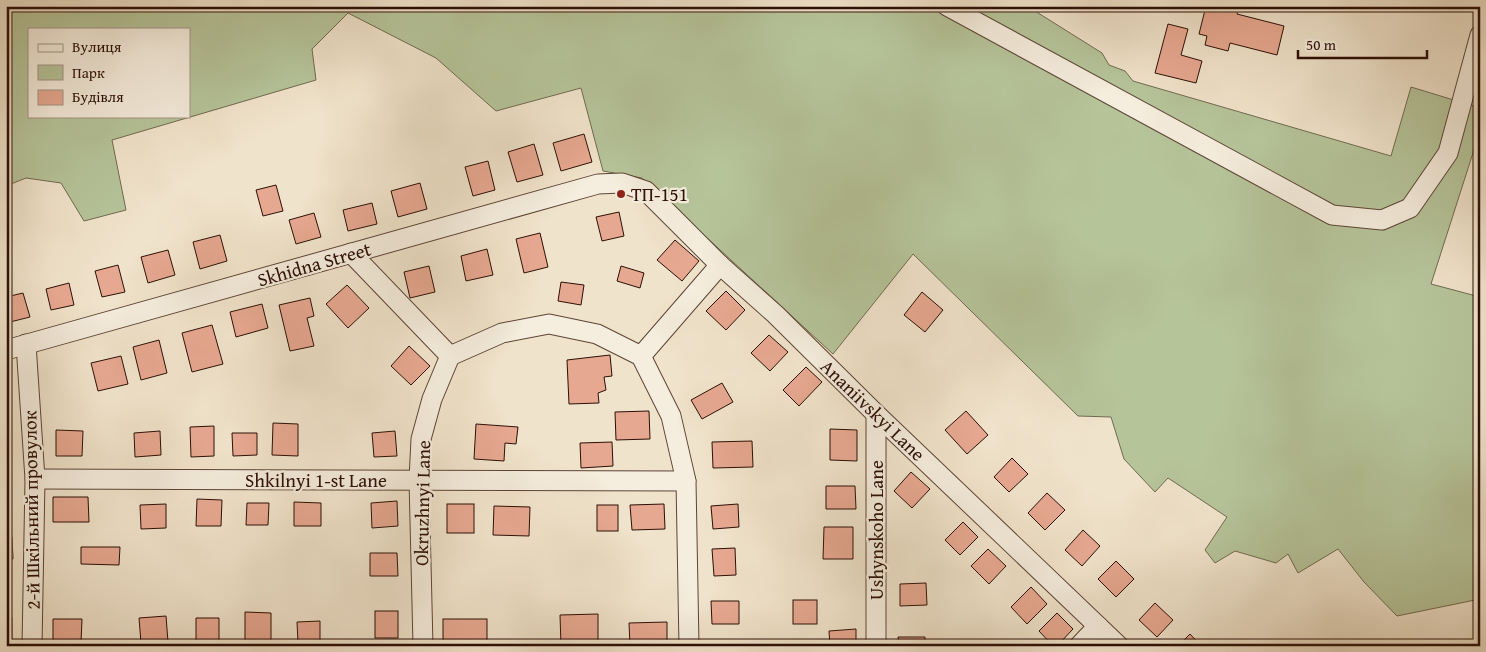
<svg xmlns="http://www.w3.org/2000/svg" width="1486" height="652" viewBox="0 0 1486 652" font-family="'Gentium Book Plus',serif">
  <rect width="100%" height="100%" fill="#f0e3cb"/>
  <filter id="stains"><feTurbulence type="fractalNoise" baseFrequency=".004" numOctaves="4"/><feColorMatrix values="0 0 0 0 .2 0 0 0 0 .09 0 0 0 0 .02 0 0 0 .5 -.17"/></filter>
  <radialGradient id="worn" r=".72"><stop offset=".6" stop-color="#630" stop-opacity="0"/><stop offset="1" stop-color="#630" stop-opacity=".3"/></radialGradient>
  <path fill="#b6c49a" stroke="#706a50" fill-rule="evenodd" d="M6,6H1027L1102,53L1109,65L1125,71L1133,81L1391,156L1411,87L1480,108V131L1431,284L1480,297V599L1397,616L1364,582L1338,549L1298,573L1288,554L1276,563L1235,551L1215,563L1205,550L1227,517L1168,478L1155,492L1124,459L1111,417L1078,416L913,254L833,354L642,178L603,171L581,88L496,111L436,58L348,13L312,49L316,80L112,140L126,210L84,221L61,183L26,178L6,186ZM29,29H189V116H29Z"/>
  <g fill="#e7a891" stroke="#2b0f05">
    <path d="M1206,6H1239L1237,14L1284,26L1277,55L1230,43L1228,51L1205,45L1207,36L1199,34Z"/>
    <path d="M1168,24L1188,29L1181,55L1202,61L1196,83L1155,73Z"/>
    <path d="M584,134L592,162L561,171L553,143Z"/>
    <path d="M534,144L543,175L517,182L508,152Z"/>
    <path d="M488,161L495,190L473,196L465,167Z"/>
    <path d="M420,183L427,209L398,217L391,191Z"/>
    <path d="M276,185L283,211L263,216L256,190Z"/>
    <path d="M372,203L377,224L348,231L343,210Z"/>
    <path d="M619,212L624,236L602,241L596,217Z"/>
    <path d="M314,213L321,237L296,244L289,220Z"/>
    <path d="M540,233L548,267L524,273L516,239Z"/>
    <path d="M220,235L227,261L200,269L193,242Z"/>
    <path d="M675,240L699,261L682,281L657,260Z"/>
    <path d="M487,249L493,275L466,281L461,256Z"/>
    <path d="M168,250L175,275L148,283L141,257Z"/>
    <path d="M118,265L125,292L102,297L95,271Z"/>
    <path d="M429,266L435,292L410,298L404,272Z"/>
    <path d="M621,266L644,273L640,288L617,281Z"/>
    <path d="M561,282L584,285L581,305L558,301Z"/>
    <path d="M69,283L74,305L51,310L46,289Z"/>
    <path d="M347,285L369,308L348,328L326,304Z"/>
    <path d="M726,291L745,310L726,330L706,311Z"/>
    <path d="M922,292L943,310L925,332L904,315Z"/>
    <path d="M23,293L30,317L6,323V297Z"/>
    <path d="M310,298L314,316L307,318L314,346L290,351L279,305Z"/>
    <path d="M262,304L268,328L236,337L230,312Z"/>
    <path d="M212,325L223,364L192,372L182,333Z"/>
    <path d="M769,335L788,352L770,371L751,353Z"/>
    <path d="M159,340L167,373L141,380L133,347Z"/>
    <path d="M409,346L430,366L411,385L391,366Z"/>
    <path d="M610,355L612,376L604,377L606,390L598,393L599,403L569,404L567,360Z"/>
    <path d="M121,356L128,384L98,391L91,363Z"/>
    <path d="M806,367L822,382L799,406L783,390Z"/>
    <path d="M6,383L12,404L6,405Z"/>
    <path d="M722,383L733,402L702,419L691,400Z"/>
    <path d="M649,411L650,439L616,440L615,412Z"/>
    <path d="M966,411L988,435L967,454L945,430Z"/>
    <path d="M273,423L298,424V456L272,455Z"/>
    <path d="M476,424L518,427L516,444L505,443L504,461L474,459Z"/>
    <path d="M214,426V456L191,457L190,427Z"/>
    <path d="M830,429L857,430V461L830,460Z"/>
    <path d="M56,430L83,431L82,456H56Z"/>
    <path d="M160,431L161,455L135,457L134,433Z"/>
    <path d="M395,431L397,456L374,457L372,433Z"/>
    <path d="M232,433H257V455L233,456Z"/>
    <path d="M752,441L753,467L713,468L712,442Z"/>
    <path d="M612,442L613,466L581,468L580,443Z"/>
    <path d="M1012,458L1028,474L1009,492L994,477Z"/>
    <rect x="6" y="460" width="5" height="33"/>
    <path d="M911,472L930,489L912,508L894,491Z"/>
    <path d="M826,486H855L856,509H826Z"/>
    <path d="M1047,493L1065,510L1045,530L1028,513Z"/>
    <path d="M53,497H88L89,522H53Z"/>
    <path d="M197,499L222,500L221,526H196Z"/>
    <path d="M397,501L398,526L372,528L371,503Z"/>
    <path d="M294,502L321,503V526H294Z"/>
    <path d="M247,503H269L268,525H246Z"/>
    <path d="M166,504V528L141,529L140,505Z"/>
    <rect x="447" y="504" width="27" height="29"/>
    <path d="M664,504L665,529L632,530L630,505Z"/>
    <path d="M738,504L739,527L713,529L711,506Z"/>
    <rect x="597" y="505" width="21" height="26"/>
    <path d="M494,506L530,507L529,536L493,535Z"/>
    <path d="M963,522L978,537L960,555L945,540Z"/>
    <path d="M824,527H853V559H823Z"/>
    <path d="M1083,530L1100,546L1082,566L1065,550Z"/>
    <path d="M6,537H12L13,559L6,560Z"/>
    <path d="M81,547H120L119,565L81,564Z"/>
    <path d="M735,548L736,575L714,576L712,549Z"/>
    <path d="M988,549L1006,566L989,584L971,566Z"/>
    <path d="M370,553H397L398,576H370Z"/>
    <path d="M1116,561L1134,579L1116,597L1098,579Z"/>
    <path d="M926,583L927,605L900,606V584Z"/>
    <path d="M1031,587L1047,604L1027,624L1011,607Z"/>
    <rect x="793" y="600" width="24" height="24"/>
    <path d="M711,601H739V624H712Z"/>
    <path d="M1155,603L1173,620L1157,637L1139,620Z"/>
    <rect x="375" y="611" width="23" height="27"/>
    <path d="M245,612L271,613V643H245Z"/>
    <path d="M1057,613L1073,629L1057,646H1053L1039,631Z"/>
    <path d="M598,614V645L561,646L560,615Z"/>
    <path d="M166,616L168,642L141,643L139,618Z"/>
    <rect x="6" y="618" width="6" height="25"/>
    <path d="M196,618H219V644L196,643Z"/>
    <path d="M53,619H82L81,643H53Z"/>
    <rect x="443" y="619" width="44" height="25"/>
    <path d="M320,621V642H298L297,622Z"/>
    <path d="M667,622V646H630L629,623Z"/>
    <path d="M856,629V646H830L829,631Z"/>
    <path d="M1190,634L1201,646H1178Z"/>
    <path d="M898,637H925V646H899Z"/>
  </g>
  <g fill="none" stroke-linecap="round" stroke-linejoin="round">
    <g stroke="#5c4436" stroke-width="21">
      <g id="minor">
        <path d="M947,6L1332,215L1382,220L1410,208L1448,153L1480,35"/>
        <path d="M351,253L450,356"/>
        <path d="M26,344L35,479L32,646"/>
        <path d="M6,350L598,184L622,183L646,191L720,265L775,314L876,414L1119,646"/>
        <path d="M641,356L720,265"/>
        <path d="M35,479L686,481"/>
        <path d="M423,646L419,480L421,439L432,399L450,356L502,333L549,324L597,334L641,356L671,416L686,481L689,646"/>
        <path d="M876,646V414"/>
        <path d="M1079,646L1098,626"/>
      </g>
    </g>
    <use href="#minor" stroke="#f5eddd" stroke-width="19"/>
  </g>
  <circle fill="#8f2418" stroke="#f5eddd" stroke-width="2" cx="621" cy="194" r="5"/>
  <g text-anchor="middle" stroke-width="4.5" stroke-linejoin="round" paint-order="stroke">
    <g font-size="19" fill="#2b0f05" stroke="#f5eddd" text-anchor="start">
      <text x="631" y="201">ТП-151</text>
    </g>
    <g font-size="19" fill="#2b0f05" stroke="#f5eddd">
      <text transform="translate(314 264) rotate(-16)" y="7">Skhidna Street</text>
      <text transform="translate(873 410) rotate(44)" y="7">Ananiivskyi Lane</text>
      <text x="316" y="487">Shkilnyi 1-st Lane</text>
      <text transform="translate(422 503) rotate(-89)" y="7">Okruzhnyi Lane</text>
      <text transform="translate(31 510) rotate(-91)" y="7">2-й Шкільний провулок</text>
      <text transform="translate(876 530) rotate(-90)" y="7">Ushynskoho Lane</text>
    </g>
  </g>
  <rect width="1486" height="652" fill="none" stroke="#f0e3cb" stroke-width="25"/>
  <rect x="8" y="8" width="1471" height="637" fill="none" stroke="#2b0f05" stroke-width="2.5"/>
  <rect x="12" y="12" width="1461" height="627" fill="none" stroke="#2b0f05"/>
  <rect x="28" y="28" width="162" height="90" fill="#f5eddd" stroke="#a49487"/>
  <rect x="38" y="44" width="25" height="8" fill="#f5eddd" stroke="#a49487"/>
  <text x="72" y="52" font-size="15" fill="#2b0f05">Вулиця</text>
  <rect x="38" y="65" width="25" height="15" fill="#b6c49a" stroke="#a49487"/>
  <text x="72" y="78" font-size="15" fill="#2b0f05">Парк</text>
  <rect x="38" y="90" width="25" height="15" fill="#e7a891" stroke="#a49487"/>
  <text x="72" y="102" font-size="15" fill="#2b0f05">Будівля</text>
  <path d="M1298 50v8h129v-8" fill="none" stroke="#2b0f05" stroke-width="2.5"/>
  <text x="1306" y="50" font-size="15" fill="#2b0f05" stroke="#f5eddd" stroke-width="4" paint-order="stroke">50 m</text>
  <rect width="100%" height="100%" filter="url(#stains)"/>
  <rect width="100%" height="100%" fill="url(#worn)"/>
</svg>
